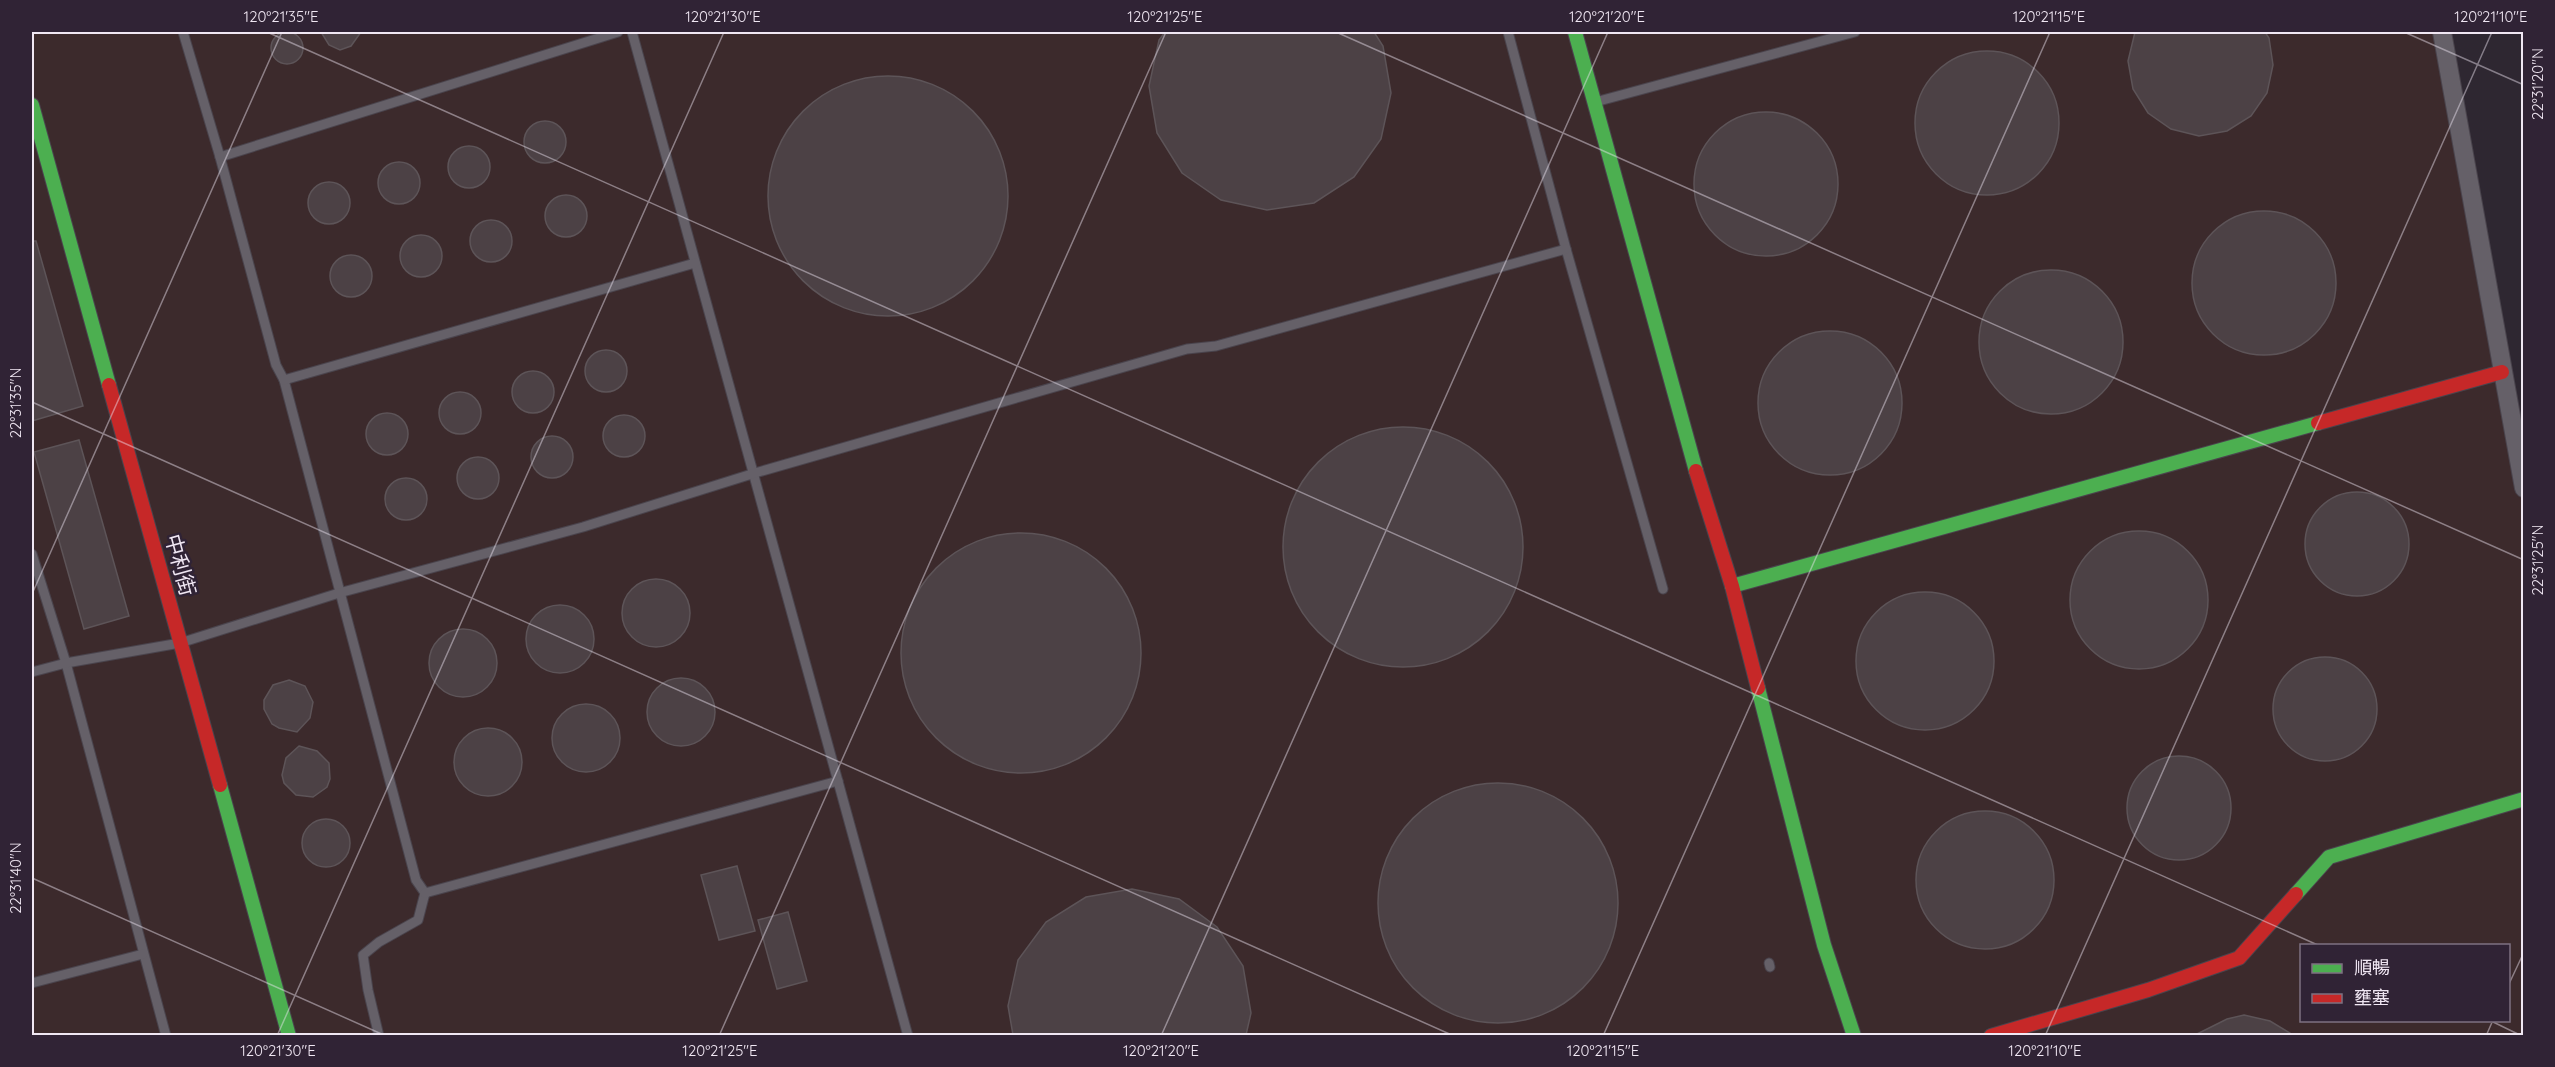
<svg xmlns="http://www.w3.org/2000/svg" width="2555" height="1067" viewBox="0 0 2555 1067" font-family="Quicksand,'Noto Sans TC',sans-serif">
  <rect width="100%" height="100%" fill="#2e2731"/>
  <path fill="#3c2a2c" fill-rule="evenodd" d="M32,32H2452L2523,442V1035H32ZM2302,946H2508V1020H2302Z"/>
  <g fill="#4c4145" stroke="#5d5458" stroke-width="1.5">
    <path d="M321,32H361L351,46L340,50L329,45Z"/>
    <path d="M1165,32H1374L1383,46L1391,93L1381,139L1354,177L1314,203L1267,210L1221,200L1182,173L1157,133L1149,86L1159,40Z"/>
    <path d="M2135,32H2265L2269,38L2273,65L2267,93L2251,116L2227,131L2199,136L2171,129L2148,113L2133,89L2128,61Z"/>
    <circle cx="287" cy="48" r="16"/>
    <circle cx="1987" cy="123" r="72"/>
    <circle cx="888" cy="196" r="120"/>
    <circle cx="1766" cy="184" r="72"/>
    <circle cx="545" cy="142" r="21"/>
    <circle cx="469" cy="167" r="21"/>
    <circle cx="399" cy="183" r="21"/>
    <circle cx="329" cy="203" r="21"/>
    <circle cx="566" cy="216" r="21"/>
    <circle cx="2264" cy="283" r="72"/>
    <circle cx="491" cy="241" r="21"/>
    <circle cx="421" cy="256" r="21"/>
    <path d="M32,241H36L83,406L32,421Z"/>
    <circle cx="351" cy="276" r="21"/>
    <circle cx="2051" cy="342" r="72"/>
    <circle cx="1830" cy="403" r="72"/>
    <circle cx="606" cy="371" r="21"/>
    <circle cx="533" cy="392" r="21"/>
    <circle cx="460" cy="413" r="21"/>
    <circle cx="387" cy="434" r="21"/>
    <circle cx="624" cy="436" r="21"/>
    <circle cx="1403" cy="547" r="120"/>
    <circle cx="552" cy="457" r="21"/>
    <path d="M79,440L129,616L84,629L34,452Z"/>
    <circle cx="478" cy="478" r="21"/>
    <circle cx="406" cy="499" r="21"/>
    <circle cx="2357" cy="544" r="52"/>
    <circle cx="2139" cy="600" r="69"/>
    <circle cx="1021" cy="653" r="120"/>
    <circle cx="656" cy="613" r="34"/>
    <circle cx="1925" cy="661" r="69"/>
    <circle cx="560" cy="639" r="34"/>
    <circle cx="463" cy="663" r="34"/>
    <circle cx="2325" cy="709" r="52"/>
    <circle cx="681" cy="712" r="34"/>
    <path d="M289,680L305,686L313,702L310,718L297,732L279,728L272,724L264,709V700L273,685Z"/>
    <circle cx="586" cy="738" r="34"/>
    <circle cx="488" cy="762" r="34"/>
    <path d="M299,746L317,751L329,763L330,779L327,787L313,797L296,795L284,783L282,775L286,758Z"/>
    <circle cx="2179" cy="808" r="52"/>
    <circle cx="1498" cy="903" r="120"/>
    <circle cx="1985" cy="880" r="69"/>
    <circle cx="326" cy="843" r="24"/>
    <path d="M737,866L755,931L719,940L701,875Z"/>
    <path d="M1132,889L1179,899L1217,927L1243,966L1251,1013L1246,1035H1013L1008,1006L1018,960L1046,922L1086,897Z"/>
    <path d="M788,912L807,981L777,989L758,920Z"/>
    <path d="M2244,1015L2270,1021L2293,1035H2195L2227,1019Z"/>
  </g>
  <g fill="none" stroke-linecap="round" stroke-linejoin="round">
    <g stroke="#4a444d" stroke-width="11">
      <g id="lane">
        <path d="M183,32L220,157L276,365L284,380L416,880L425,893L418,920L379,942L363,955L368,990L379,1036"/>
        <path d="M632,32L908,1036"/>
        <path d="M1508,32L1566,249L1663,589"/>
        <path d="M1599,101L1855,32"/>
        <path d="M220,157L618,32"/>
        <path d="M284,380L695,263"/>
        <path d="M32,554L66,663L166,1036"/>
        <path d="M32,672L66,663L180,643L339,593L583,527L755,473L1187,349L1216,346L1566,249"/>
        <path d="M425,893L838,781"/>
        <path d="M1769,963L1770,967"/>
        <path d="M32,983L143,954"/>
      </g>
    </g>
    <g stroke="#4a444d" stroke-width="20">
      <path id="street" d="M2442,32L2524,488"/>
    </g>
    <g stroke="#4a444d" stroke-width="16">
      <g id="fast">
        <path d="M1575,32L1696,471"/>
        <path d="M32,105L109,385"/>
        <path d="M1732,586L2318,423"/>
        <path d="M1758,688L1824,945L1854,1036"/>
        <path d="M220,785L289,1036"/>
        <path d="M2296,894L2329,857L2524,799"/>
      </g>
    </g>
    <g stroke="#4a444d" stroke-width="16">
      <g id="jam">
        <path d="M109,385L220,785"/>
        <path d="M2318,423L2502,372"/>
        <path d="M1696,471L1732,586L1758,688"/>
        <path d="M1991,1036L2148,990L2239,958L2296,894"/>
      </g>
    </g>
    <use href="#lane" stroke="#656068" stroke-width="9"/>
    <use href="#street" stroke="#656068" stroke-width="18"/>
    <use href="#fast" stroke="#4caf50" stroke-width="14"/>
    <use href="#jam" stroke="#c62828" stroke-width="14"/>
  </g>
  <path fill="none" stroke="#f0e7f3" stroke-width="1.5" stroke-opacity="0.45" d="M267,32L2320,946M1336,32L2524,560M2404,32L2524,85M32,402L1454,1036M32,594L282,32M32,878L386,1036M2508,986L2524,952M2489,1020L2522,1036M277,1036L724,32M719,1036L1166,32M1161,1036L1608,32M1603,1036L2050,32M2045,1036L2492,32M2486,1036L2493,1020"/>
  <g text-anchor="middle" stroke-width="5" stroke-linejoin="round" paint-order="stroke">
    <g font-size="21" fill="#f0e7f3" stroke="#302335">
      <text transform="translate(180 565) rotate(75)" y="7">中利街</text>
    </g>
  </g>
  <rect width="2555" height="1067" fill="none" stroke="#302335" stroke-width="66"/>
  <rect x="2300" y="944" width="210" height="78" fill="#302335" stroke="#7d7181" stroke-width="1.5"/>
  <rect x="2312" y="964" width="30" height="9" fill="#4caf50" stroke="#7d7181" stroke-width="1.5"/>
  <text x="2354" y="974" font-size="18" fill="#f0e7f3">順暢</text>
  <rect x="2312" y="994" width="30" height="9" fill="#c62828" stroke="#7d7181" stroke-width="1.5"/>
  <text x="2354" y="1004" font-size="18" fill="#f0e7f3">壅塞</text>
  <rect x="33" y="33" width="2489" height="1001" fill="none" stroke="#f0e7f3" stroke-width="2"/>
  <g font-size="15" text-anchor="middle" fill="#f0e7f3">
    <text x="281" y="22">120°21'35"E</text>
    <text x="723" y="22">120°21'30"E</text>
    <text x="1165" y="22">120°21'25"E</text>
    <text x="1607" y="22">120°21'20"E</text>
    <text x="2049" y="22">120°21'15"E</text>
    <text x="2491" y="22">120°21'10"E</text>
    <text transform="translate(2538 84) rotate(-90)" y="5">22°31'20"N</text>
    <text transform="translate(16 403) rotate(-90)" y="5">22°31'35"N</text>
    <text transform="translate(2538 560) rotate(-90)" y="5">22°31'25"N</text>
    <text transform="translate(16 878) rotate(-90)" y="5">22°31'40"N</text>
    <text x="278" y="1056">120°21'30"E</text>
    <text x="720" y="1056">120°21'25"E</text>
    <text x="1161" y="1056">120°21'20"E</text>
    <text x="1603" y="1056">120°21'15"E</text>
    <text x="2045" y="1056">120°21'10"E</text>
  </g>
</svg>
